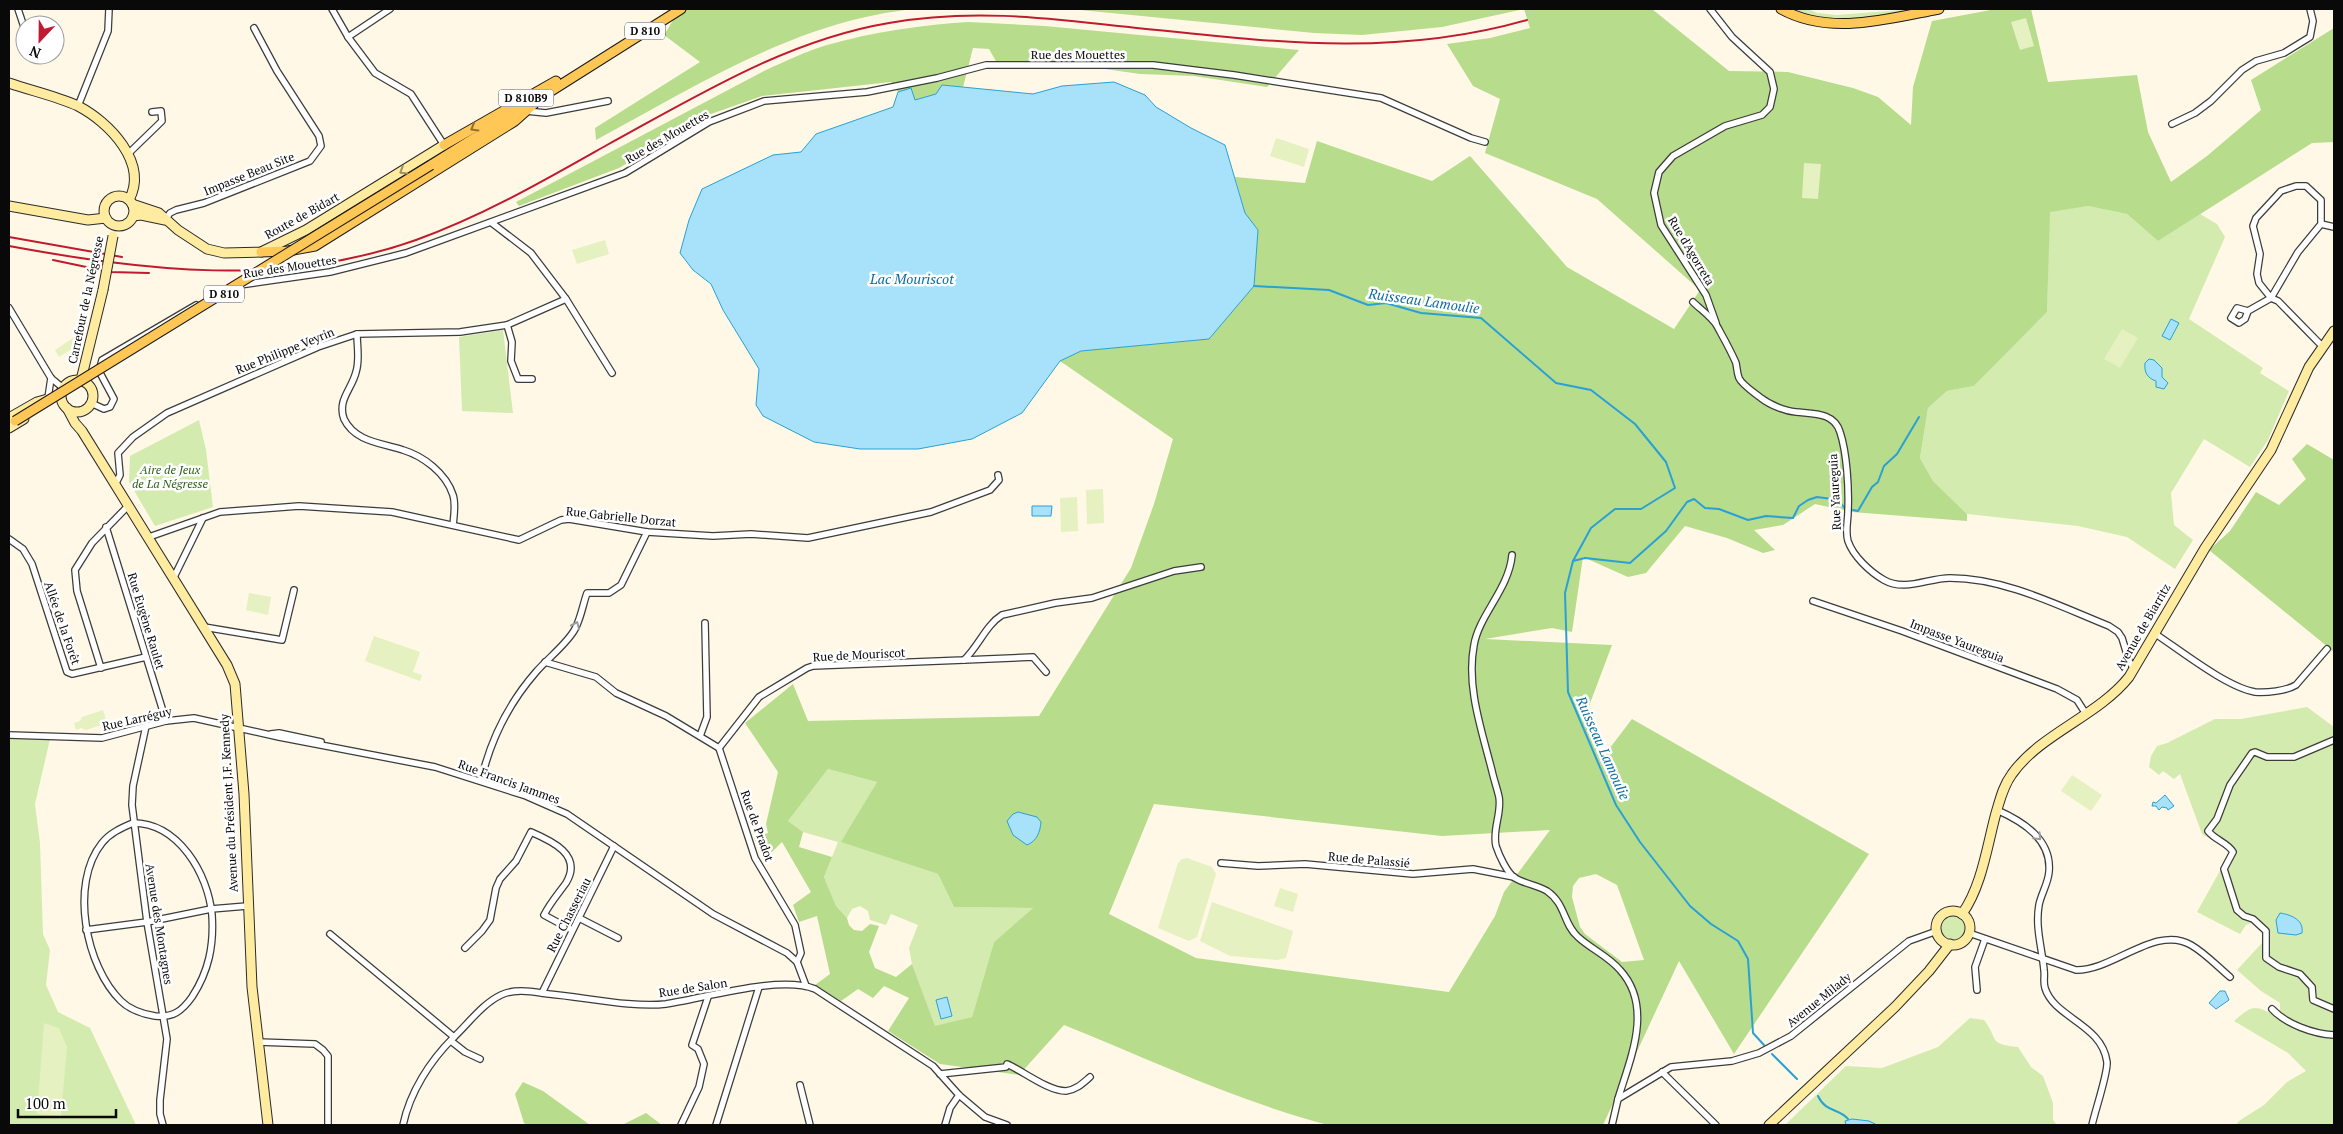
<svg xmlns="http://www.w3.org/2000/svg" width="2343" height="1134" viewBox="0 0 2343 1134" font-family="'PT Serif',serif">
  <rect width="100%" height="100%" fill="#fff8e6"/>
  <g fill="#d3ebae">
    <path d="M1794,9H1808L1817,13L1837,15L1914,9C1874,17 1833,26 1794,9Z"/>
    <path d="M2088,206L2127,214L2158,241L2200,214L2217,224L2225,237L2189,319L2263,368L2260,373L2289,391L2268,440L2250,467L2204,439L2171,493L2174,525L2193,540L2175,569L2127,537L2078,526L1967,514L1933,481L1920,458L1928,408L1947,391L1974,386L2047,312L2049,211Z"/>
    <path d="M503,330L513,413L462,411L459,337Z"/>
    <path d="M199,420L206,450L213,507L155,526L129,482L130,456Z"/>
    <path d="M2307,707L2334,727V1125H2236L2239,1121L2264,1105L2287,1082L2306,1071L2288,1053L2234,1021C2253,1005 2254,1004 2277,1017L2280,1012V1003L2261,991L2237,970L2262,943L2265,936L2263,930L2252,923L2246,925L2240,934L2197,912L2231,851L2202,834L2180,774L2174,779L2163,771L2159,775L2149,767L2151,756L2157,746L2167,743L2215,719H2241Z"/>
    <path d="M16,737L50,739L35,804L40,843L43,934L50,950L46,985L58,1012L90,1028L136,1125H9V738Z"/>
    <path d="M828,769L877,782L842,842L938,874L954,907L1033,908L994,942L972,1017L935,1027L912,964L909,948L918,925L891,914L886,925L870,920L868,911L860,906L852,909L847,918L836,906L824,877L838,842L803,832L788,821Z"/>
    <circle cx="1953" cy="928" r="12"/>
    <path d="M1970,1018L1984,1020C1999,1039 1987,1044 2018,1047L2031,1067L2043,1076L2053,1103V1120L2057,1125H1785L1846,1066L1882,1068L1938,1047Z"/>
  </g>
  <g fill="#b7dc8c" fill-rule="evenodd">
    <path d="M680,9H915C799,20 696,86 596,140L595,128L700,62L664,35Z"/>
    <path d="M1070,9H1652L1729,71L1788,72L1853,88L1878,97L1911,125L1913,87L1932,21L1996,9H2031L2048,82L2137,75L2148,132L2171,182L2207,156L2261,110L2251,80L2334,28V142L2312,143L2158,241L2127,214L2088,206L2050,212L2047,312L1974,386L1947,391L1928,408L1920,458L1933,481L1967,514V521L1852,512L1815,504L1783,525L1754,530L1775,550L1763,553L1727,538L1685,526L1646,573L1628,577L1583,557L1572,632L1552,628L1485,639L1612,645L1586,714L1603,757L1632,719L1869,854L1734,1054L1679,961L1603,1125H1328C1237,1101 1151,1060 1064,1025L1019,1075L940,1064L888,1031L909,998L884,986L873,998L858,989L841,1001L815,985L830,974L817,916L799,922L793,905L811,892L782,842L765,859L754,838L768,833L766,824L778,772L745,723L793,684L808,721L1039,716L1131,568L1154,504L1173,439L1060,361L1081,351L1209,339L1254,286L1258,230L1245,213L1235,177L1305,183L1317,141L1432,181L1470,156L1567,267L1674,329L1700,290L1597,199L1485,153L1500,99L1473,86L1447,44L1490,38L1530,28L1524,9L1442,27L1362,35L1314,33ZM828,769L877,782L841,842L938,874L954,907L1033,908L994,942L972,1017L935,1026L912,964L896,977L875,968L869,952L879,926L870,924L862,931L854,930L849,925L847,918L836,906L824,877L832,857L799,847L803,832L788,821ZM1154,804L1442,836L1550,830L1504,892L1495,916L1449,992L1196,958L1109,914ZM1596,874L1617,885L1644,960L1622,962L1585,934L1580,927L1572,897L1573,886L1579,878Z"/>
    <path d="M968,22L1045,26L1299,50L1267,87L1194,76L1140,74L1056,62L997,63L989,49L973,48L963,87L942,85L937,94L915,100L911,89L898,92L891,82L762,96L711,114L619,168L519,206L516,202L766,70C786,61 806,51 827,45C873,32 921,25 968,22Z"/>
    <path d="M2307,444L2334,460V652L2209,550L2230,531L2256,492L2279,505L2306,479L2292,459Z"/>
    <path d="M523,1082L543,1091L590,1125H527L524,1123L515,1094Z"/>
    <path d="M646,1113L662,1125H622Z"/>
  </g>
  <g fill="#e5f1c0">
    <path d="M2026,18L2034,46L2020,50L2011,22Z"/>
    <path d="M1276,138L1309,149L1304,167L1270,156Z"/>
    <path d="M1804,163L1821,164L1818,199L1802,198Z"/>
    <path d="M605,240L609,254L577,264L572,250Z"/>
    <path d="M2122,329L2138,338L2120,368L2104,359Z"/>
    <path d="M76,336L83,342L59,357L55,350Z"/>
    <path d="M1103,489L1104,523L1087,524L1086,490Z"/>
    <path d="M1077,497L1078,531L1061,532L1060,498Z"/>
    <path d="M249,593L271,597L268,615L246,610Z"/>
    <path d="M374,636L420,652L413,672L422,675L420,681L365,661Z"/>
    <path d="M103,710L107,723L86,730L81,728L76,730L74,723L80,721L82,717Z"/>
    <path d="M2072,775L2102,795L2091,811L2061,791Z"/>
    <path d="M1187,858L1212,867L1216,874L1197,937L1189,941L1158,928L1178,863L1182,859Z"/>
    <path d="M1280,888L1298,894L1293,912L1274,906Z"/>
    <path d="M1212,902L1293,931L1286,958L1277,960L1230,956L1200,941Z"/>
    <path d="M44,1023L59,1028L67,1047L61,1116L37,1114Z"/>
  </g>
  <g fill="#a7e2fa" stroke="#2aa0d5">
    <path d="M1114,82L1145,95L1156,107L1191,128L1225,145L1245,213L1258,230L1254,286L1209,339L1081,351L1060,361L1022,413L972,439L918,449H860L814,442L763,416L756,405L759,369L723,310L711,284L693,270L680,253L689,220L702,189L773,155L801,152L816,134L893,107L898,92L911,88L915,100L936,94L942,85L1033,94L1062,86Z"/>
    <path d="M2171,319L2179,323L2170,340L2162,336Z"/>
    <path d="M2149,359L2154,360L2162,368V377L2168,383L2164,389L2156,387V381C2147,378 2144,372 2145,363Z"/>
    <path d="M1032,506H1052L1051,516H1032Z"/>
    <path d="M2165,795L2174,806L2168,810L2167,808L2162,807L2159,810L2156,806H2152L2153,802L2156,803Z"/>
    <path d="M1018,812L1037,817L1041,822C1040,832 1037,841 1027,845L1013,835L1007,821L1013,814Z"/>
    <path d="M2280,913C2292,915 2304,920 2302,933L2296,935L2278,933L2276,920Z"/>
    <path d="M2220,991H2225L2229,1000L2216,1009L2209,1003Z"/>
    <path d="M947,997L952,1016L941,1019L936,1000Z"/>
    <path d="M1852,1119L1869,1121L1877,1125H1846L1845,1121Z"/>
  </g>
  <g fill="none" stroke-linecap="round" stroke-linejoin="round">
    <g stroke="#2aa0d5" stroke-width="2">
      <path d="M1254,286L1329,290L1368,305L1386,303L1421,313L1481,318L1556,383L1591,390L1635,424L1666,462L1675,488L1641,509H1615L1591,528L1573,561L1565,593L1568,692L1616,805L1640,842L1690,906L1711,924L1738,941L1748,959L1753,1033L1764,1045"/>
      <path d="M1853,510L1858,511L1872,487L1878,482L1884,466L1897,454L1919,417"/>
      <path d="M1573,561L1585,558L1630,563L1666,531L1687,502L1694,499L1705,508L1719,509L1748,520L1766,516L1793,518L1799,506L1808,500L1817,497L1839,500L1845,509"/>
      <path d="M1772,1054L1797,1079"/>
      <path d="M1818,1096C1826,1113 1839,1108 1848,1119"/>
    </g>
    <g stroke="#3c3c3c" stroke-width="8">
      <g id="street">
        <path d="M18,9L25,30"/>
        <path d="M332,9L348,37L375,73L411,94L444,145"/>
        <path d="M1710,9L1732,37L1770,72L1774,89L1770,107L1762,115L1725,126L1673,156L1659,172L1654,193L1661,225L1706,295L1716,323"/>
        <path d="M348,37L390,9"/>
        <path d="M78,106L108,31L109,9"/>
        <path d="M526,111L546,113L608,101"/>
        <path d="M2172,124L2195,113L2211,101L2242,70L2256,61L2284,53L2310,37L2313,21L2310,9"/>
        <path d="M128,154L162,121L161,111L152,112"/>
        <path d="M165,220L170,213L176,210L204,203L310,161L321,146L319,136L277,71L254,28"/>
        <path d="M492,223L531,253L566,299L612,373"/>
        <path d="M2321,224V200L2306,186H2296L2281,191L2256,218L2253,226L2260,254L2257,274L2259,283L2271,298L2298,252L2321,224L2334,227"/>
        <path d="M240,285L330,272L406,253L625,173L709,122L764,101L867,92L937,78L986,65H1153L1234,75L1381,98L1471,138L1485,142"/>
        <path d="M1693,302C1700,309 1712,317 1717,326C1723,337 1731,351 1736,363C1737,368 1737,373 1739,378C1742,385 1755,393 1761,398C1770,405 1785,411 1796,412C1813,414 1834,412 1840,432C1847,453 1849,489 1848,511C1848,522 1845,531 1848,541C1853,556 1870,572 1884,580C1905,592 1928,578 1950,578C2005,578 2059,606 2109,626L2118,632L2122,638L2129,661L2134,669"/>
        <path d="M9,308L51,378L63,388"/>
        <path d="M2248,311L2245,319L2239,323L2231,318L2237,308L2248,311L2271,298L2278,301L2322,346"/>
        <path d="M507,325L512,342L511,361L518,379H532"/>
        <path d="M357,334C357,346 360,360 356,372C352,389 337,400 344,419C355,442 382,443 403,450C423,456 446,473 453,495C456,504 454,515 453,525"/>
        <path d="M48,398L51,378"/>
        <path d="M91,403L104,409L110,407L114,399L99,371L102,360L196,305"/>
        <path d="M116,483L120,475L118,453L133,437L167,413L318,347L357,334L460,332L507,325L566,299"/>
        <path d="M106,527L166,721"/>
        <path d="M149,537L220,512L299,506L392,512L519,540L561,520L569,519L647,532L713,536L751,534L808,538L931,512L990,490L999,480L998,475"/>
        <path d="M9,539L23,549L32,564L67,672L72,674L146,657"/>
        <path d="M1512,555C1509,589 1479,615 1474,645C1466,687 1482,731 1492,771C1494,780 1497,788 1499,797C1502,813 1492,830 1496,846C1499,855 1507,873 1515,878C1525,884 1537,885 1547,891C1566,904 1563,924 1578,937C1591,949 1608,956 1620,970C1654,1007 1630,1059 1618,1099"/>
        <path d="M174,577L203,518"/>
        <path d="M1813,601L1902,631L2057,689L2077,700L2086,714"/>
        <path d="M204,627L282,640L294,590"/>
        <path d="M2154,633C2180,650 2226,687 2255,692C2266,693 2286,691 2296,685L2327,649"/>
        <path d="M964,660L1033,657L1046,672"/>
        <path d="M545,662L596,677L616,693L666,716L719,748L759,697L807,668L813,666L964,660C978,647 986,625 1002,615L1055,603L1092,598L1174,571L1201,567"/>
        <path d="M101,668L77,591L75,570L92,543L129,505"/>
        <path d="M146,726L133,786L132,805L147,922L167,1039L160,1100V1114L163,1125"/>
        <path d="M271,734L279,733L321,742"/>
        <path d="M9,735L102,738L166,721L194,718L279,737L435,767L526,796L567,814L713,914L787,953L797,962L806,986"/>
        <path d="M700,736L707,717L705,623"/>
        <path d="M2334,740L2294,757H2267L2255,752L2252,753L2230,785L2217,819L2208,831C2215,840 2228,843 2233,852L2224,869L2237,910L2244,916L2253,919L2266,931V958L2279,967L2300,974L2312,987L2313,1000L2334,1009"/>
        <path d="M719,748L755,858L795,925L801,953L797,962"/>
        <path d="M481,781C490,741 509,703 536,672C547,659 567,644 575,629C581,618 583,604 587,593H609L621,585L647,532"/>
        <path d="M1997,810C2024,822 2052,840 2049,872C2048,884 2041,894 2039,905C2035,927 2042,948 2044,970C2045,976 2043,982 2045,988C2054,1018 2102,1024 2107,1062C2108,1073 2095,1111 2092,1125"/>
        <path d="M133,823C178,823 208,873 212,915C214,945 209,971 192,997C182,1011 173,1018 155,1016C143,1014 130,1010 121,1001C86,967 69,884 102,843C110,833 121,828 133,823Z"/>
        <path d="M1221,863L1258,866L1305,864L1413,874L1473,869L1514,877"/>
        <path d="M579,918L618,938"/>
        <path d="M86,930L147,922L211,909L247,906"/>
        <path d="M1969,933L2076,970C2113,971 2156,924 2191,945C2205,953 2217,966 2230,977"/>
        <path d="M330,934L454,1037"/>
        <path d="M465,948L482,931L490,920L496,888L500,879L516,861L531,832C552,841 583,855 566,883C558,894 550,903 544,915L572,930"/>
        <path d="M1977,990L1975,967L1985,939"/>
        <path d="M542,993L614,846"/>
        <path d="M2272,1009C2286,1024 2313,1034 2334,1035"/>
        <path d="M451,1041L465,1052L480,1059"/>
        <path d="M258,1042L315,1044L323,1050L328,1056V1125"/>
        <path d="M1662,1072L1716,1125"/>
        <path d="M940,1074L1006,1067L1007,1064C1023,1071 1048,1091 1066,1091C1076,1090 1083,1083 1090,1077"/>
        <path d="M800,1085L810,1125"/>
        <path d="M403,1125C410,1092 430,1061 453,1038C468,1024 482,1004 501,995C515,988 534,992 549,994C584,997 632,1008 666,1004C705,998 780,975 815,989L933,1066L959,1095L985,1117L1007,1125"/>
        <path d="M681,1125L699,1087L704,1064L698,1049L692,1045L708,997"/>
        <path d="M716,1125L759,987"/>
        <path d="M945,1125L950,1108L959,1095"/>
        <path d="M1612,1125L1618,1099L1671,1067L1732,1061L1759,1053L1791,1036L1909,941L1937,931"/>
      </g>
    </g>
    <g stroke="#2b2b2b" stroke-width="11">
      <g id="secondary">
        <path d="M9,83C32,91 56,96 78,106C109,122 149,163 129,200"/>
        <circle cx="119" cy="211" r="15"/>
        <path d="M132,204L159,213L178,230L207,249L224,253L261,252L306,230L444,145"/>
        <path d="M9,206L88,220L106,218"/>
        <path d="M133,216L141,215L165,220"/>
        <path d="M81,380L103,290"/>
        <circle cx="77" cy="396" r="16"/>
        <path d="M67,408L75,423L82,431L227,665L235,684L244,794L252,987L268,1125"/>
        <path d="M9,418L37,402L51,398"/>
        <path d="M9,428L24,419"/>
        <circle cx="1953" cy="928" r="17"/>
        <path d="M1962,914C1982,886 1987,846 1996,813C2000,800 2003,786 2012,774C2040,734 2098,716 2129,677L2205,548L2271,450L2309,367L2334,331"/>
        <path d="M1769,1125L1895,1007L1929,971L1950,944"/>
      </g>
    </g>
    <g stroke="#1a1a1a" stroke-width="11">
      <g id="primary">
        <path d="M1781,9C1830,36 1887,19 1939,9"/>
        <path d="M540,98L681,9"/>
        <path d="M444,145L556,81"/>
        <path d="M431,165L524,107"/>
        <path d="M261,252L288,251L315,246L515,121L544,95"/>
      </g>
    </g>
    <use href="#street" stroke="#fff" stroke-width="5.5"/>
    <use href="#secondary" stroke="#ffeca1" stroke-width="9"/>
    <use href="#primary" stroke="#ffc756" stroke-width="9"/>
    <g stroke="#c01a31" stroke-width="2">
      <path d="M9,237L122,257"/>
      <path d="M9,246C146,271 281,288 416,240C483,216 545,180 607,145C697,96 787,40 889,23C966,9 1042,17 1118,26C1259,40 1388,60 1527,20"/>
      <path d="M53,260L110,272L149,273"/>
    </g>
    <g stroke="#2b2b2b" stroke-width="11" stroke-linecap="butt">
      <path id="secondary-bridge" d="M103,290L113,236"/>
    </g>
    <g stroke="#1a1a1a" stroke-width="11" stroke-linecap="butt">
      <path id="primary-bridge" d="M15,421L431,165"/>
    </g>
    <use href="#secondary-bridge" stroke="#ffeca1" stroke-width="9"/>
    <use href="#primary-bridge" stroke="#ffc756" stroke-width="9"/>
  </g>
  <defs><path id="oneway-chevron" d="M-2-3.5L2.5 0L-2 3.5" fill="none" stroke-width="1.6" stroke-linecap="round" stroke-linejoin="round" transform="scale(1.25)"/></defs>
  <use stroke="#907233" href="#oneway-chevron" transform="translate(474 128) rotate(150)"/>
  <use stroke="#9d9164" href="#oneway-chevron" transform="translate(403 171) rotate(148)"/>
  <g stroke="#9d9d9d">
    <use href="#oneway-chevron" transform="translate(576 625) rotate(-66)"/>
    <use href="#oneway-chevron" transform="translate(2038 837) rotate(47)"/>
  </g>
  <g text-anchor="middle" stroke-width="5" stroke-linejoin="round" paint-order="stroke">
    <g fill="#fff" stroke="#535353" stroke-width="1">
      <rect x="625" y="22.5" width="40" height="17" rx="4"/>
      <rect x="498.5" y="89.5" width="55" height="17" rx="4"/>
      <rect x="204" y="285.5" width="40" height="17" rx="4"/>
    </g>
    <g font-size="11" font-weight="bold" fill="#090909">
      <text x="645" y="35">D 810</text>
      <text x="526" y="102">D 810B9</text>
      <text x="224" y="298">D 810</text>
    </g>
    <g font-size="12" fill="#090909" stroke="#fff">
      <text x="1078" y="59">Rue des Mouettes</text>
      <text transform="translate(667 137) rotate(-30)" y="4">Rue des Mouettes</text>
      <text transform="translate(249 174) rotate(-22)" y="4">Impasse Beau Site</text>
      <text transform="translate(302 216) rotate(-29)" y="4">Route de Bidart</text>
      <text transform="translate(1691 251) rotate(59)" y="4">Rue d'Agorreta</text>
      <text transform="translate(290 267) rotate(-9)" y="4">Rue des Mouettes</text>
      <text transform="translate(86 300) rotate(-78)" y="4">Carrefour de la Négresse</text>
      <text transform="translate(285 351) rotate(-22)" y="4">Rue Philippe Veyrin</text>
      <text transform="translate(1835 492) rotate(-93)" y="4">Rue Yaureguia</text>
      <text transform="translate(621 517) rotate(6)" y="4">Rue Gabrielle Dorzat</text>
      <text transform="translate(146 621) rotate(73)" y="4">Rue Eugène Raulet</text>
      <text transform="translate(62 623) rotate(71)" y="4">Allée de la Forêt</text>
      <text transform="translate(2143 627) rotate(-60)" y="4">Avenue de Biarritz</text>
      <text transform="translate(1957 641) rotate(21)" y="4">Impasse Yaureguia</text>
      <text transform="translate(859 655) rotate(-3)" y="4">Rue de Mouriscot</text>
      <text transform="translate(137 719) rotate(-13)" y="4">Rue Larréguy</text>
      <text transform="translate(509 782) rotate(20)" y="4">Rue Francis Jammes</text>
      <text transform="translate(229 803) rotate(-93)" y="4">Avenue du Président J.F. Kennedy</text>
      <text transform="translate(757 826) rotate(70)" y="4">Rue de Pradot</text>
      <text transform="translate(1369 860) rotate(5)" y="4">Rue de Palassié</text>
      <text transform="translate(569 915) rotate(-63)" y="4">Rue Chasseriau</text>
      <text transform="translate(159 924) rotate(81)" y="4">Avenue des Montagnes</text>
      <text transform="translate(693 988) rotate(-9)" y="4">Rue de Salon</text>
      <text transform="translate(1819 1000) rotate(-39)" y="4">Avenue Milady</text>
    </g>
    <g font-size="12" font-style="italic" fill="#2e6317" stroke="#fff">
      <text x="170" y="474">Aire de Jeux<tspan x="170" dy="14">de La Négresse</tspan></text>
    </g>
    <g font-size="14" font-style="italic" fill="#0d6da1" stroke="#fff">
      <text x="912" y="284">Lac Mouriscot</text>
      <text transform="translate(1424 301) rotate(8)" y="5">Ruisseau Lamoulie</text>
      <text transform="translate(1603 748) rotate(66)" y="5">Ruisseau Lamoulie</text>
    </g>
  </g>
  <rect width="2343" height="1134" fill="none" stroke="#090909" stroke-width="20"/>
  <g transform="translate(40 40) rotate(202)"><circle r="24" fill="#ffffff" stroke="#9d9d9d"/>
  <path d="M0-4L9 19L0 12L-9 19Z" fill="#c01a31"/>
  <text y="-8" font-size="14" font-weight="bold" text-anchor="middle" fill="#090909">N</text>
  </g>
  <path d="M18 1109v8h98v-8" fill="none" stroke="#090909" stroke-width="2.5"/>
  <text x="25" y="1109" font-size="15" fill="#090909" stroke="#ffffff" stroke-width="4" paint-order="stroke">100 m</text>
</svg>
